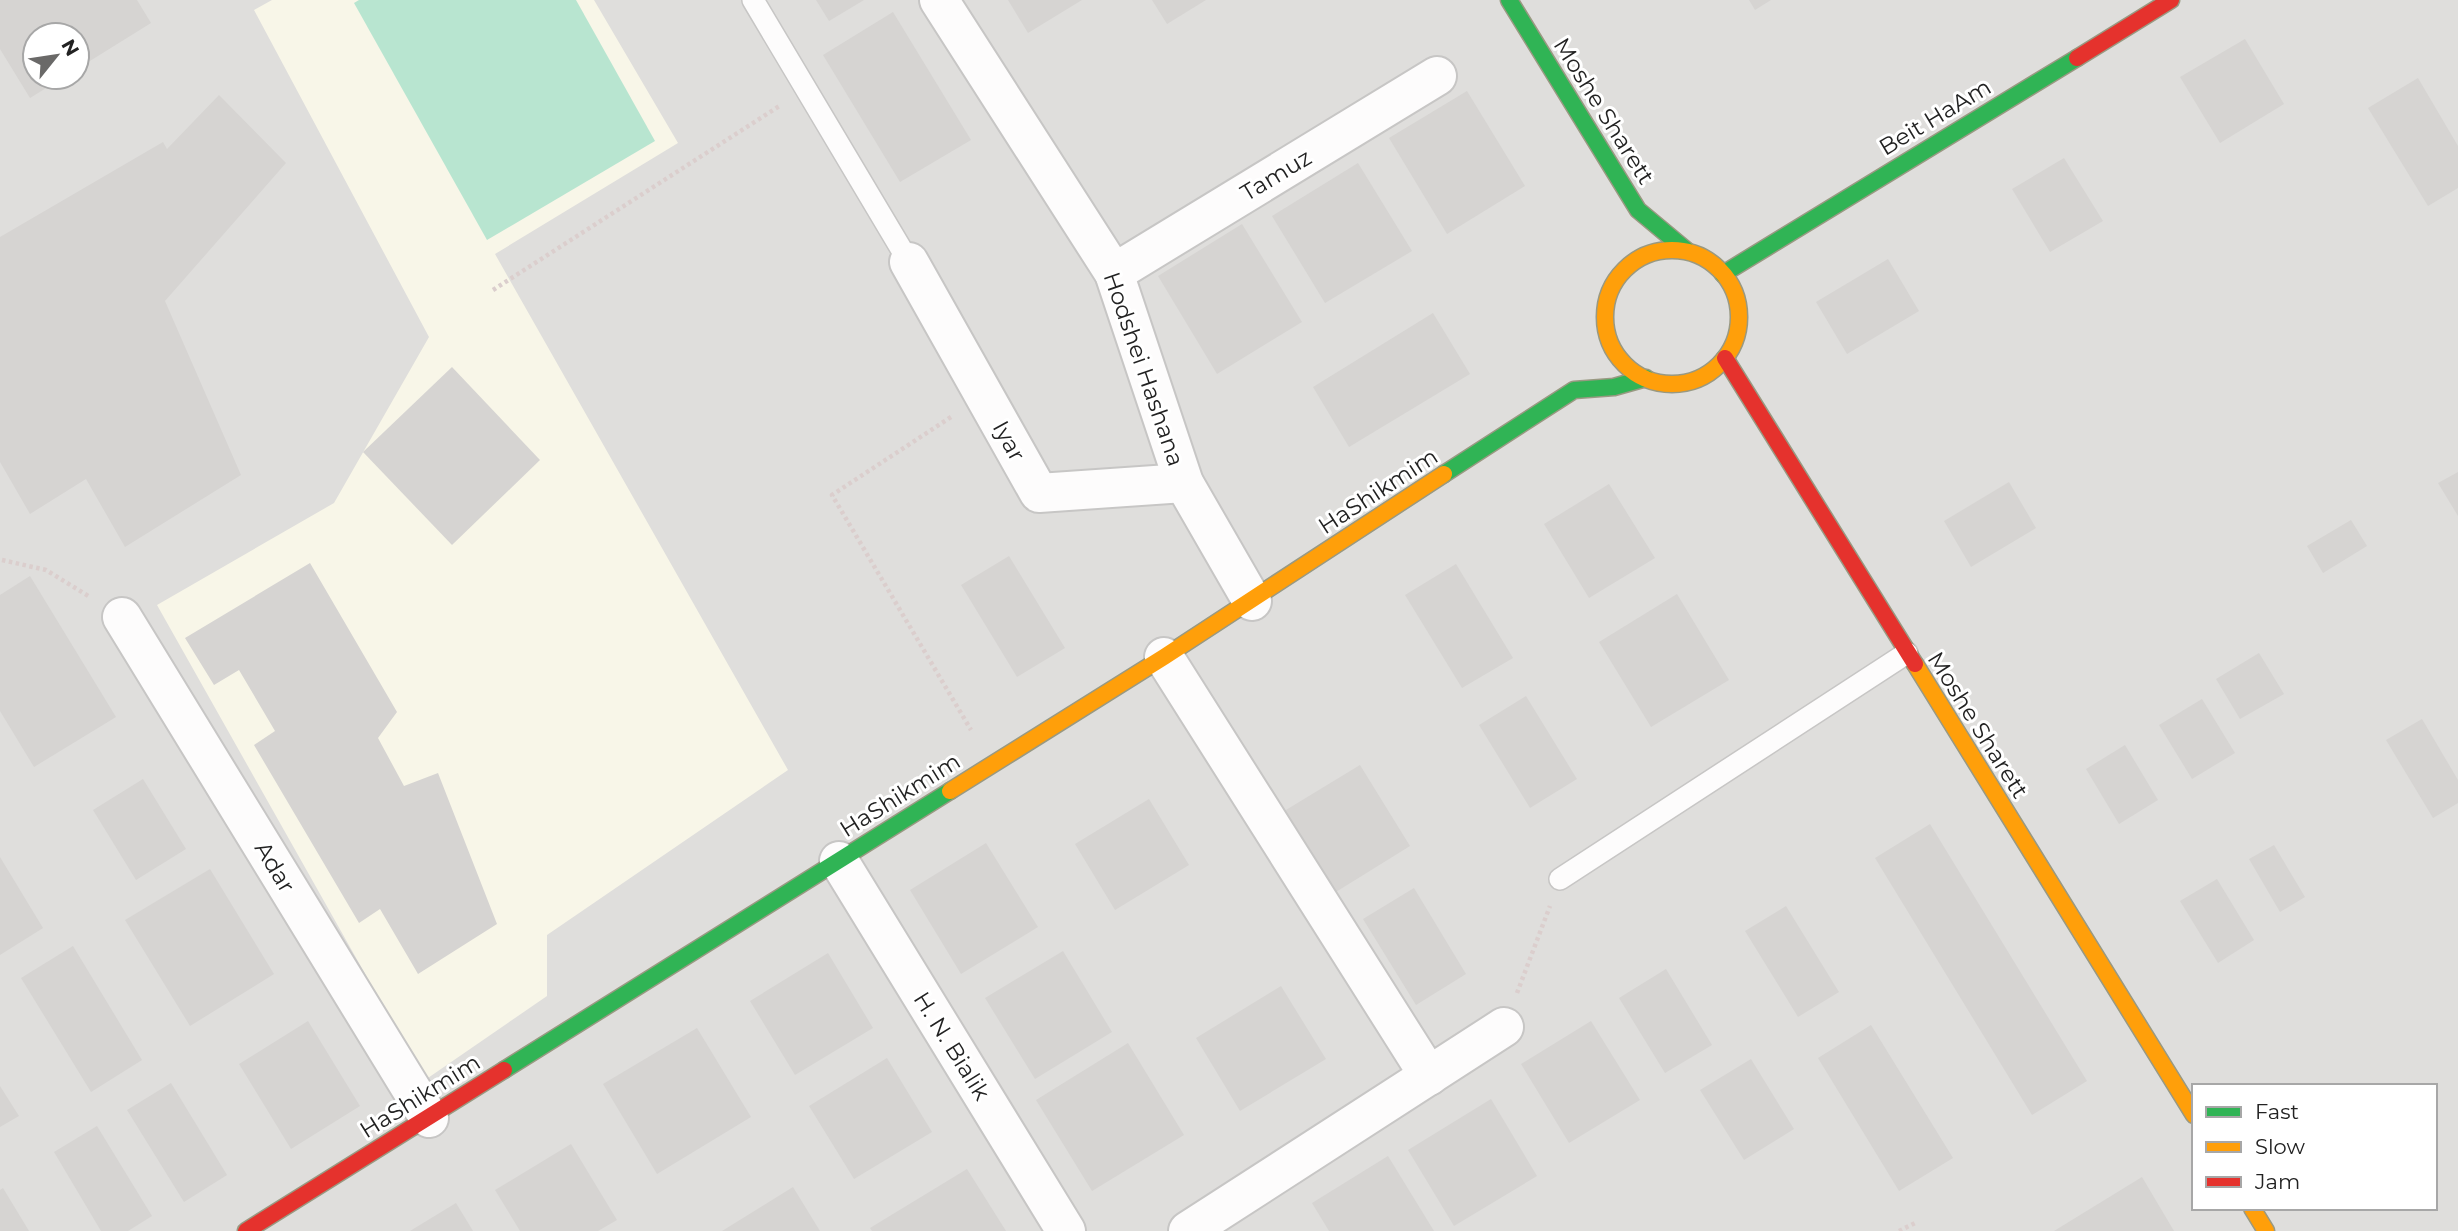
<svg xmlns="http://www.w3.org/2000/svg" width="2458" height="1231" viewBox="0 0 2458 1231" font-family="Montserrat,sans-serif">
  <rect width="100%" height="100%" fill="#f0eeeb"/>
  <path fill="#dfdedc" fill-rule="evenodd" d="M0,0H2458V1231H0ZM35,35H77V77H35ZM2194,1086H2435V1208H2194Z"/>
  <path fill="#f8f6e8" d="M272,0H594L678,143L495,254L788,770L547,935V996L425,1080L157,605L334,503L429,337L254,10Z"/>
  <path fill="#b8e5d0" d="M359,0H576L655,141L487,240L354,3Z"/>
  <g fill="#d6d4d2">
    <path d="M0,0H137L151,23L77,69V35H35V77H64L30,98L0,49Z"/>
    <path d="M816,0H864L829,21Z"/>
    <path d="M1008,0H1082L1028,33Z"/>
    <path d="M1152,0H1206L1167,24Z"/>
    <path d="M1749,0H1771L1755,10Z"/>
    <path d="M893,12L971,140L900,182L823,55Z"/>
    <path d="M2245,39L2284,104L2220,143L2180,77Z"/>
    <path d="M2418,78L2458,146V188L2428,206L2368,108Z"/>
    <path d="M1467,91L1525,186L1447,234L1389,138Z"/>
    <path d="M219,95L286,163L165,301L241,475L125,547L86,479L30,514L0,462V237L163,142L167,149Z"/>
    <path d="M2064,158L2103,221L2050,252L2012,189Z"/>
    <path d="M1358,163L1412,251L1325,303L1272,216Z"/>
    <path d="M1242,224L1302,322L1217,374L1158,276Z"/>
    <path d="M1888,259L1919,311L1847,354L1816,302Z"/>
    <path d="M1433,313L1470,374L1349,447L1313,387Z"/>
    <path d="M452,367L540,460L452,545L363,452Z"/>
    <path d="M2458,472V516L2438,483Z"/>
    <path d="M2009,482L2036,528L1971,567L1944,521Z"/>
    <path d="M1609,484L1655,558L1589,598L1544,524Z"/>
    <path d="M2351,520L2367,546L2323,573L2307,546Z"/>
    <path d="M1009,556L1065,648L1017,677L961,585Z"/>
    <path d="M310,563L397,712L378,738L404,786L438,773L497,924L418,974L380,909L359,923L254,745L275,731L239,670L214,685L185,638Z"/>
    <path d="M1456,564L1513,658L1462,688L1405,595Z"/>
    <path d="M30,576L116,717L34,767L0,711V595Z"/>
    <path d="M1677,594L1729,680L1651,727L1599,642Z"/>
    <path d="M2259,653L2284,694L2240,719L2216,679Z"/>
    <path d="M1526,696L1577,779L1530,808L1479,725Z"/>
    <path d="M2202,699L2235,753L2192,779L2159,725Z"/>
    <path d="M2422,719L2458,780V803L2433,818L2386,740Z"/>
    <path d="M2125,745L2158,800L2119,824L2086,769Z"/>
    <path d="M1360,765L1410,846L1331,895L1281,813Z"/>
    <path d="M143,779L186,849L136,880L93,810Z"/>
    <path d="M1149,799L1189,865L1115,910L1075,844Z"/>
    <path d="M1930,824L2087,1081L2032,1115L1875,858Z"/>
    <path d="M986,843L1038,927L961,974L910,890Z"/>
    <path d="M2274,845L2305,897L2280,912L2249,859Z"/>
    <path d="M0,857L43,928L0,955Z"/>
    <path d="M210,869L274,974L190,1026L125,920Z"/>
    <path d="M2217,879L2254,940L2218,963L2180,901Z"/>
    <path d="M1414,888L1466,974L1416,1005L1363,919Z"/>
    <path d="M1786,906L1839,992L1798,1017L1745,931Z"/>
    <path d="M73,946L142,1060L91,1092L21,978Z"/>
    <path d="M1063,951L1112,1032L1035,1079L985,998Z"/>
    <path d="M828,953L873,1028L795,1075L750,1001Z"/>
    <path d="M1666,969L1712,1045L1665,1073L1619,998Z"/>
    <path d="M1281,986L1326,1059L1240,1111L1196,1038Z"/>
    <path d="M308,1021L360,1106L291,1149L239,1064Z"/>
    <path d="M1591,1021L1640,1100L1569,1143L1521,1064Z"/>
    <path d="M1871,1025L1953,1158L1899,1191L1818,1058Z"/>
    <path d="M697,1028L751,1117L657,1174L603,1084Z"/>
    <path d="M1128,1043L1184,1135L1092,1191L1036,1100Z"/>
    <path d="M887,1058L932,1132L854,1179L809,1106Z"/>
    <path d="M1751,1059L1794,1129L1744,1160L1700,1090Z"/>
    <path d="M171,1083L227,1175L184,1202L127,1110Z"/>
    <path d="M0,1086L19,1116L0,1127Z"/>
    <path d="M1491,1099L1537,1176L1454,1226L1408,1150Z"/>
    <path d="M97,1126L152,1216L128,1231H101L54,1152Z"/>
    <path d="M571,1144L617,1220L598,1231H520L495,1190Z"/>
    <path d="M1388,1156L1434,1231H1329L1312,1203Z"/>
    <path d="M967,1169L1006,1231H872L870,1228Z"/>
    <path d="M2142,1177L2174,1231H2054Z"/>
    <path d="M793,1187L820,1231H722Z"/>
    <path d="M3,1188L29,1231H0V1190Z"/>
    <path d="M456,1203L473,1231H410Z"/>
  </g>
  <g fill="none" stroke-linecap="round" stroke-linejoin="round">
    <g stroke="#c7c6c5" stroke-width="24">
      <g id="lane">
        <path d="M753,0L909,262"/>
        <path d="M1560,879L1907,653"/>
      </g>
    </g>
    <g stroke="#c7c6c5" stroke-width="42">
      <g id="street">
        <path d="M939,0L1114,273L1184,483L1252,601"/>
        <path d="M909,262L1039,493L1184,483"/>
        <path d="M1114,273L1437,76"/>
        <path d="M122,617L429,1118"/>
        <path d="M1164,657L1429,1076"/>
        <path d="M839,861L1066,1231"/>
        <path d="M1188,1231L1504,1027"/>
      </g>
    </g>
    <g stroke="#999982" stroke-width="19">
      <g id="fast">
        <path d="M1509,0L1638,210L1686,250"/>
        <path d="M1723,274L2077,58"/>
        <path d="M1444,474L1574,390L1614,387L1646,378"/>
        <path d="M504,1070L950,791"/>
      </g>
    </g>
    <g stroke="#999982" stroke-width="19">
      <g id="slow">
        <circle cx="1672" cy="317" r="67"/>
        <path d="M1915,664L2194,1115"/>
        <path d="M950,791L1164,657L1444,474"/>
        <path d="M2252,1208L2266,1231"/>
      </g>
    </g>
    <g stroke="#999982" stroke-width="19">
      <g id="jam">
        <path d="M2077,58L2171,0"/>
        <path d="M1725,358L1915,664"/>
        <path d="M246,1231L504,1070"/>
      </g>
    </g>
    <g stroke="#dbcecd" stroke-width="4.5" stroke-dasharray="3.5 3.5" stroke-linecap="butt">
      <path d="M493,290L781,105"/>
      <path d="M951,417L832,495L971,730"/>
      <path d="M2,560L46,570L90,597"/>
      <path d="M1517,993L1550,906"/>
      <path d="M1899,1231L1917,1222"/>
    </g>
    <use href="#lane" stroke="#fdfcfc" stroke-width="21"/>
    <use href="#street" stroke="#fdfcfc" stroke-width="38"/>
    <use href="#fast" stroke="#30b455" stroke-width="16"/>
    <use href="#slow" stroke="#ff9f0a" stroke-width="16"/>
    <use href="#jam" stroke="#e5322d" stroke-width="16"/>
  </g>
  <g text-anchor="middle" stroke-width="6" stroke-linejoin="round" paint-order="stroke">
    <g font-size="23" fill="#222" stroke="#fff">
      <text transform="translate(1604 111) rotate(58)" y="8">Moshe Sharett</text>
      <text transform="translate(1935 117) rotate(-31)" y="8">Beit HaAm</text>
      <text transform="translate(1276 175) rotate(-31)" y="8">Tamuz</text>
      <text transform="translate(1144 369) rotate(71)" y="8">Hodshei Hashana</text>
      <text transform="translate(1009 441) rotate(61)" y="8">Iyar</text>
      <text transform="translate(1378 491) rotate(-33)" y="8">HaShikmim</text>
      <text transform="translate(1978 725) rotate(58)" y="8">Moshe Sharett</text>
      <text transform="translate(900 795) rotate(-32)" y="8">HaShikmim</text>
      <text transform="translate(275 867) rotate(59)" y="8">Adar</text>
      <text transform="translate(952 1046) rotate(58)" y="8">H. N. Bialik</text>
      <text transform="translate(420 1096) rotate(-32)" y="8">HaShikmim</text>
    </g>
  </g>
  <rect x="2192" y="1084" width="245" height="126" fill="#ffffff" stroke="#a7a7a7" stroke-width="2"/>
  <rect x="2206" y="1107" width="35" height="10" fill="#30b455" stroke="#a7a7a7" stroke-width="2"/>
  <text x="2255" y="1119" font-size="21" fill="#222222">Fast</text>
  <rect x="2206" y="1142" width="35" height="10" fill="#ff9f0a" stroke="#a7a7a7" stroke-width="2"/>
  <text x="2255" y="1154" font-size="21" fill="#222222">Slow</text>
  <rect x="2206" y="1177" width="35" height="10" fill="#e5322d" stroke="#a7a7a7" stroke-width="2"/>
  <text x="2255" y="1189" font-size="21" fill="#222222">Jam</text>
  <g transform="translate(56 56) rotate(60)"><circle r="33" fill="#ffffff" stroke="#a7a7a7" stroke-width="2"/>
  <path d="M0-5L12 26L0 18L-12 26Z" fill="#6a6968"/>
  <text y="-10" font-size="19" font-weight="bold" text-anchor="middle" fill="#222222">N</text>
  </g>
</svg>
